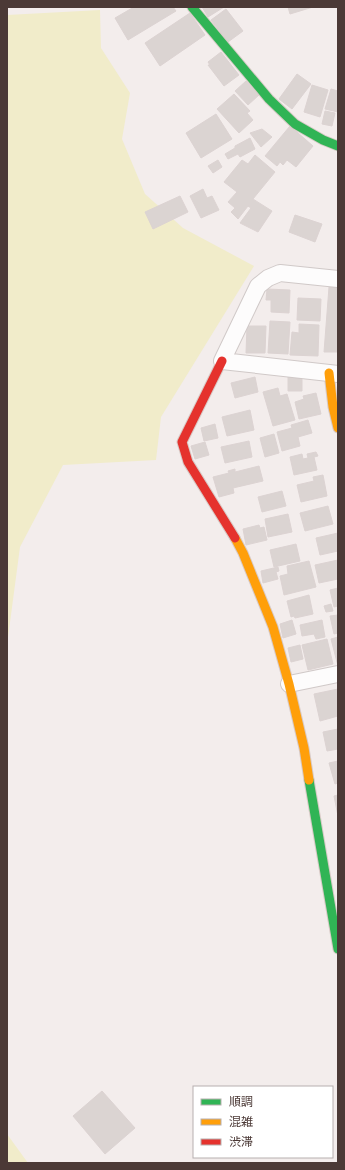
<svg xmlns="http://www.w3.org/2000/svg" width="345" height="1170" viewBox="0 0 345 1170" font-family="'Exo 2','Noto Sans JP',sans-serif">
  <rect width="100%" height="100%" fill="#f3edec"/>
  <g fill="#f1ecca">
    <path d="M100,10L101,48L130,93L122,139L145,194L183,228L254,266L161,417L156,460L63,465L20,547L7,645V15Z"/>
    <path d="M7,1134L28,1163H7Z"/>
  </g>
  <g fill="#dbd4d2" stroke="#dcd3d2">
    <path d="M134,7H173L176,11L128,40L115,18Z"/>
    <path d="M202,7H224L208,17Z"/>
    <path d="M288,7H313L290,14Z"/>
    <path d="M226,9L243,31L228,42L211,20Z"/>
    <path d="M190,13L205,35L160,66L145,43Z"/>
    <path d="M221,52L239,75L224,86L208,65H210L208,62Z"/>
    <path d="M297,74L311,84L292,109L279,99Z"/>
    <path d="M246,81L259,95L248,105L235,91Z"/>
    <path d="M312,85L328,90L320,117L304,112Z"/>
    <path d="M331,89L338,91V112L325,109Z"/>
    <path d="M234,94L250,111L247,113L253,120L239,133L217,109Z"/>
    <path d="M325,111L335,113L332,126L322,124Z"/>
    <path d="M216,114L232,139L201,158L186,133Z"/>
    <path d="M290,126L313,146L296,167L287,160L283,165L280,162L277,166L265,156Z"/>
    <path d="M262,129L272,137L261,147L250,133Z"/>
    <path d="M250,138L255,149L240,157L238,154L228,159L225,154L235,148V146Z"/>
    <path d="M255,155L275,172L253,199L272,211L258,232L240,223L251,208L248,206L238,219L231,212L235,208L228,202L237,192L224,182L242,160L248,164Z"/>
    <path d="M218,160L222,167L213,173L208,166Z"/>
    <path d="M203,189L207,198L212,196L219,210L201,218L190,196Z"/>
    <path d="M180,196L188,212L153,229L145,212Z"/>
    <path d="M295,215L322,224L315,242L289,232Z"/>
    <path d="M329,287L338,288V352H324Z"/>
    <path d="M267,289L290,290L289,313L271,312V300H266Z"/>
    <path d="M298,298L321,299L320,321L297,320Z"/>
    <path d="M270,321L290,322L288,354L268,353Z"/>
    <path d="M299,324L319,325L318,356L290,355L292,332L299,333Z"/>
    <path d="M247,326H266L265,353H246Z"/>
    <path d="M255,377L258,392L235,398L231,383Z"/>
    <path d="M288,377L302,378V391H288Z"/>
    <path d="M278,388L280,396L287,394L295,420L273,426L263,392Z"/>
    <path d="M316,393L321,414L299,419L295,402L304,399L303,396Z"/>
    <path d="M250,410L254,430L227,436L222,417Z"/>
    <path d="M308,420L312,433L298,437L300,446L282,451L277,432L292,428L291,425Z"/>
    <path d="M215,424L218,438L204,441L201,428Z"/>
    <path d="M274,434L279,453L265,457L260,438Z"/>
    <path d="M249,441L252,457L225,463L221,447Z"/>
    <path d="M205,442L209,455L195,459L191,446Z"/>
    <path d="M316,452L318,456L314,457L317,470L294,475L290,457L302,454L303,459L308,458L307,454Z"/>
    <path d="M259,466L263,481L233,488L234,493L219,497L213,477L229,473L228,471L235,469V472Z"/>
    <path d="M323,475L327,496L301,502L297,485L314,481L313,477Z"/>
    <path d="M282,491L286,506L262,512L258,497Z"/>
    <path d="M328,506L333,524L305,531L300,513Z"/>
    <path d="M288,514L292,532L268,537L265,519Z"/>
    <path d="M259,525L260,528L264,527L267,540L246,545L243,529Z"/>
    <path d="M338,533V551L320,555L316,538Z"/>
    <path d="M296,544L300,561L274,567L270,550Z"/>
    <path d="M338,560V579L319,583L315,565Z"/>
    <path d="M309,561L316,587L284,595L280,576L288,574L287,566Z"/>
    <path d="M278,567L279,571L276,572L278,579L263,583L261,571Z"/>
    <path d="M338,588V606L334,607L330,590Z"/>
    <path d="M309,595L313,614L295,618L294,616L291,617L287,601Z"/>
    <path d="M331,604L333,611L326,612L324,606Z"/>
    <path d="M338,615V633L334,634L330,616Z"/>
    <path d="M292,620L296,634L283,638L280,624Z"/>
    <path d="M322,620L325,637L316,639L314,634L302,636L300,625Z"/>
    <path d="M338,637V666L331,639Z"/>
    <path d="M327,639L333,664L308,670L302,645Z"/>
    <path d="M300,645L303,659L291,662L288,648Z"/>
    <path d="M338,689V716L320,721L314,694Z"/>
    <path d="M338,729V749L327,751L323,732Z"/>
    <path d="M338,761V783L335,784L329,763Z"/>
    <path d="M338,795V816L334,796Z"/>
    <path d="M102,1091L135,1128L105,1154L73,1116Z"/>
  </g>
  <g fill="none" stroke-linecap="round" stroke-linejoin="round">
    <g stroke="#d0c9c8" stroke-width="18">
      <g id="street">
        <path d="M338,279L280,273L268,278L258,286L222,361L338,374"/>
        <path d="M289,684L338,674"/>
      </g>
    </g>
    <g stroke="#d8cac6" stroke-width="11">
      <g id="fast">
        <path d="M192,7L269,99L295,124L323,140L338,146"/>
        <path d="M309,780L338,949"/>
      </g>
    </g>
    <g stroke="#d8cac6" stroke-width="11">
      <g id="slow">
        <path d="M329,373L333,407L338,428"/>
        <path d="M235,538L243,553L273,627L289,684L304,748L309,780"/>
      </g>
    </g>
    <g stroke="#d8cac6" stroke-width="11">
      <path id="jam" d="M222,361L182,442L188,462L235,538"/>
    </g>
    <use href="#street" stroke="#fdfcfc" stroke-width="16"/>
    <use href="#fast" stroke="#30b455" stroke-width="9"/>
    <use href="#slow" stroke="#ff9f0a" stroke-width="9"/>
    <use href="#jam" stroke="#e5322d" stroke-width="9"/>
  </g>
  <rect width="345" height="1170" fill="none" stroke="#4b3936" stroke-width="16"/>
  <rect x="193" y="1086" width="140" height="72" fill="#ffffff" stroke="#b7b0af"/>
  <rect x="201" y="1099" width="20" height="6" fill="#30b455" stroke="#b7b0af"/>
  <text x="229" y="1106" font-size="12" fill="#4b3936">順調</text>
  <rect x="201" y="1119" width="20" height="6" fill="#ff9f0a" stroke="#b7b0af"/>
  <text x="229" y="1126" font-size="12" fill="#4b3936">混雑</text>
  <rect x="201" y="1139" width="20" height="6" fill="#e5322d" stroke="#b7b0af"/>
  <text x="229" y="1146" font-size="12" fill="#4b3936">渋滞</text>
</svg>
